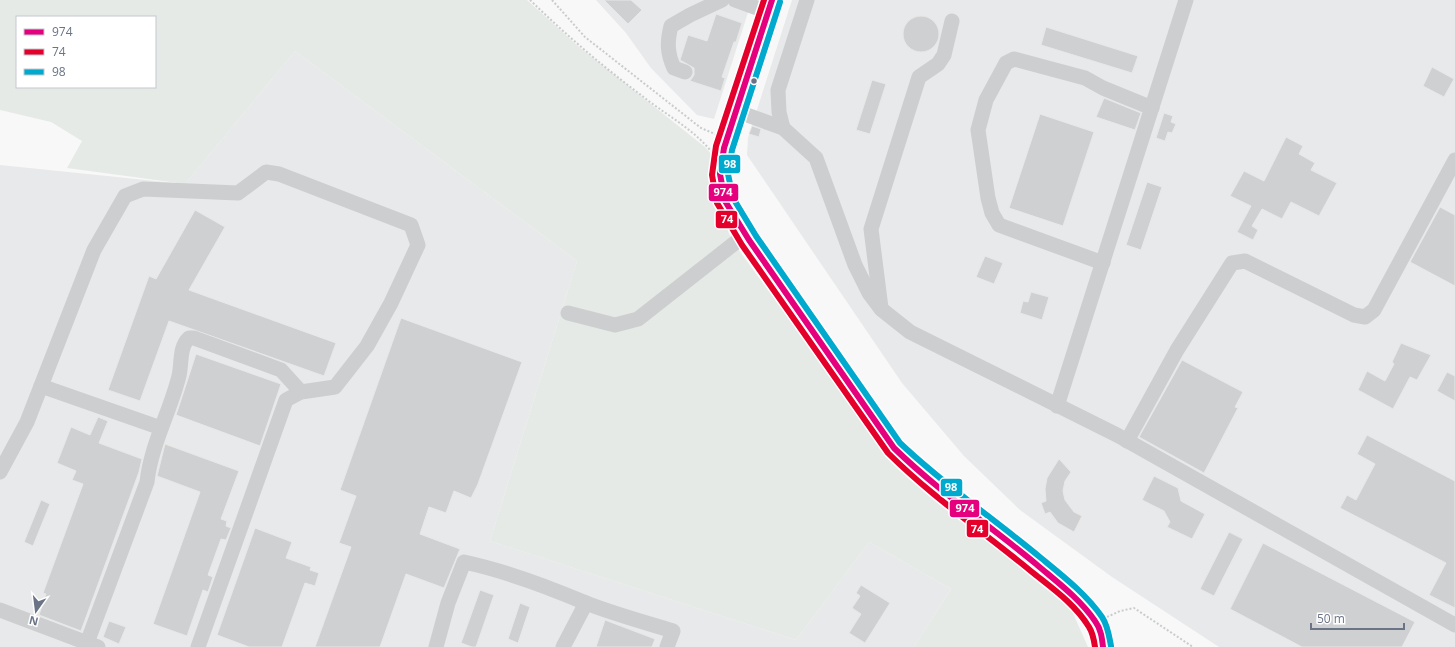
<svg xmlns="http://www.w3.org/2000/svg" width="1455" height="647" viewBox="0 0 1455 647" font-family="'Open Sans',sans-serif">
  <rect width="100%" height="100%" fill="#f8f8f8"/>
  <g fill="#e8e9ea">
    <path d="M596,0H752L714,119L697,115L651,68L626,33Z"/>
    <path d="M792,0H1455V647H1219L1112,577L1020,510L964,456L902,383L747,155L748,138Z"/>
    <path d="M295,51L577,261L490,541L796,640L869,542L951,589L914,647H0V165L185,184Z"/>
  </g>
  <path fill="#e6eae6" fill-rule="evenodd" d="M0,0H527L578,46L705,147L712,155L714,200L733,242L899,470L1031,573L1072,611L1088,647H914L951,589L869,542L796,640L490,541L577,261L295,51L185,184L67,168L82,141L51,122L0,110ZM17,17H155V87H17Z"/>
  <g fill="#cfd0d2" stroke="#e8e8e8">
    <path d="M604,0H631L642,10L628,24Z"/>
    <path d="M716,14L742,23L736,42H734L722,77L725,78L721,91L690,81L694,75V68L680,60L688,35L707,41Z"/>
    <circle cx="921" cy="34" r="18"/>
    <path d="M1046,27L1138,56L1132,73L1041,45Z"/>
    <path d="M1432,67L1454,79L1444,97L1423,86Z"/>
    <path d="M872,80L886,84L870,134L856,130Z"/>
    <path d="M1104,98L1141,113L1135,130L1096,117Z"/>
    <path d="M1164,113L1173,116L1171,122L1176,124L1172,133L1168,132L1165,141L1156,138Z"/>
    <path d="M1040,114L1094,132L1063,226L1009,208Z"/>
    <path d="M752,126L761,129L759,137L749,134Z"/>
    <path d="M1286,137L1303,146L1299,154L1315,163L1311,170L1337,183L1319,216L1291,202L1282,219L1262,209L1252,226L1258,230L1253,240L1237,232L1251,206L1230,196L1244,171L1264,181Z"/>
    <path d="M1147,182L1162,187L1141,250L1126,245Z"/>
    <path d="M1440,207L1455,215V286L1410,262Z"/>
    <path d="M195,210L225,227L189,290L336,343L324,376L169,321L140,401L108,390L149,276L156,279Z"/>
    <path d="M985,256L1003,263L994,284L976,277Z"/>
    <path d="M1031,292L1049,297L1042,320L1020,313L1023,301L1028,302Z"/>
    <path d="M401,318L522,362L478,484L471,498L454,491L446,513L429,507L420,534L460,549L444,588L406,574L380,647H315L351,547L339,543L356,496L340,490Z"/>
    <path d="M1401,343L1431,355L1417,380L1410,377L1393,409L1358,390L1367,371L1385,381L1394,364L1392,362Z"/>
    <path d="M196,354L281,384L260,446L176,415Z"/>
    <path d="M1182,360L1243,392L1235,407L1238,408L1204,473L1139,437Z"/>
    <path d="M1447,372L1455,376V401L1437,391Z"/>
    <path d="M98,417L108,421L99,443L142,459L139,472L81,631L39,615L46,594L43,593L83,484L72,480L76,471L57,463L71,427L90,435Z"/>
    <path d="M1367,435L1455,481V608L1429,595L1446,563L1340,508L1347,495L1356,500L1375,464L1357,454Z"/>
    <path d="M165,444L239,471L221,519L227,521L226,526L231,528L226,540L221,539L208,575L213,577L208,592L203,590L187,636L153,624L200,492L157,476Z"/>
    <path d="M1059,459L1071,472L1065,481L1063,491L1065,500L1074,512L1082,516L1074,532L1058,523L1050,512L1045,514L1041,503L1046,501L1045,489L1047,478Z"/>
    <path d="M1154,476L1178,488L1181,501L1205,514L1192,539L1167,527L1170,522L1164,511L1142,500Z"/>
    <path d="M41,500L50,504L33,546L24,542Z"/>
    <path d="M255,528L292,542L286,558L311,567L310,570L319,573L315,586L305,583L282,647H249L217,635Z"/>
    <path d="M1229,532L1243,539L1214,596L1200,589Z"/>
    <path d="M1263,543L1415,622L1402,647H1302L1230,609Z"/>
    <path d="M861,585L890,603L865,643L849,633L861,614L852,608L860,596L856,593Z"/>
    <path d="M480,590L494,595L476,647H472L461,643Z"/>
    <path d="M520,603L530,607L518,643L508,639Z"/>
    <path d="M605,620L655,639L652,647H596Z"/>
    <path d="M109,621L126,627L119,644L103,637Z"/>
  </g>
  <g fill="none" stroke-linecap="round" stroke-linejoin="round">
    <g stroke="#cacbcc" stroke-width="2" stroke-dasharray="2 2" stroke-linecap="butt">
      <path d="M530,0C565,34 602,66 641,95C663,113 692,128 710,150"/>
      <path d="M552,0L585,37L701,128L715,134"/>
      <path d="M1107,617L1120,611L1134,608L1193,647"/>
    </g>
    <g stroke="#cdcecf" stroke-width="15">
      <path d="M735,0L768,12"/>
      <path d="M772,0L724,148L720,174L725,201L749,240L894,448L923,476L1014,546L1073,595L1096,622L1101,633L1103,647"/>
      <path d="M685,72L674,68C667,53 667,42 671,26L690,15L722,0"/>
      <path d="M736,111L783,128L816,158L855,265L869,293L881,309L910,332L1117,435L1455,625"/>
      <path d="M783,128L779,112L778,90L807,0"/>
      <path d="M1103,263L999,225L992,213L988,198L978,130L986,100L1006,63L1014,59L1085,78L1103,88L1152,108"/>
      <path d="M881,308L871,229L919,77L938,64L944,55L952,21"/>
      <path d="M568,313L615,325L638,319L745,235"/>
      <path d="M41,386L161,428"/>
      <path d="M1057,406L1186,0"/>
      <path d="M1127,441L1177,350L1232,263L1245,261L1354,315L1365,317L1374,310L1455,160"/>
      <path d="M0,472L27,422L94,250L125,196L143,189L238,193L266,172L279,174L411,225L418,245L391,303L367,346L335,387L301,392L286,400L198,647"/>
      <path d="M0,610L98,647"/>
      <path d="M87,643L147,482C151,445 170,412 179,376C182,363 179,347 189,338H194L281,370L301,392"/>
      <path d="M436,647L448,603L464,562C506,571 546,586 586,603C614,614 644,622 673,631L667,647"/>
      <path d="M563,647L586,603"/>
    </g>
    <g stroke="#fff" stroke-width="9">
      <path id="bus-1" d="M772,0L724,148L720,174L725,201L749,240L894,448C938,491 989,525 1036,564C1057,582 1079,598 1095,621C1101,629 1102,638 1103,647"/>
    </g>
    <g stroke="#fff" stroke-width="9">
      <path id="bus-2" d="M764,0L716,146L712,175L717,203L742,245L888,453C932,497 984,532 1032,572C1052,588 1075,604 1089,627C1093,633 1094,640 1095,647"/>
    </g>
    <g stroke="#fff" stroke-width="9">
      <path id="bus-3" d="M780,2L732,150L728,174L733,198L756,236L900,443C944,485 994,519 1041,558C1063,576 1086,594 1102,617C1108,626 1109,636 1111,646"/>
    </g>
    <use href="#bus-1" stroke="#e5007d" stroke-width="6"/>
    <use href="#bus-2" stroke="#e4002b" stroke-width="6"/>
    <use href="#bus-3" stroke="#00a9ce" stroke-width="6"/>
  </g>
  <circle fill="#6a7486" stroke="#fff" stroke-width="1.5" cx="754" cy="81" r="3.5"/>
  <g stroke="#fff" stroke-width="1.5">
    <rect x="718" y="154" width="23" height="20" rx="4" fill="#00a9ce"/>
    <rect x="708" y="183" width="31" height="19" rx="4" fill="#e5007d"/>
    <rect x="715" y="210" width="23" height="19" rx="4" fill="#e4002b"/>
    <rect x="940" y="478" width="23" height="19" rx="4" fill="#00a9ce"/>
    <rect x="949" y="499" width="31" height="19" rx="4" fill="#e5007d"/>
    <rect x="966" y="519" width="23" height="19" rx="4" fill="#e4002b"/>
  </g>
  <g font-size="11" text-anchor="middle" font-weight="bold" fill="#fff">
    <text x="730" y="168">98</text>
    <text x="723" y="196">974</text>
    <text x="727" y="223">74</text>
    <text x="951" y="491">98</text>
    <text x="965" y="512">974</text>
    <text x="977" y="533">74</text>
  </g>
  <rect x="16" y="16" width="140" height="72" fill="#ffffff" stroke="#c3c7cf"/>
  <rect x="24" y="29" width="20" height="6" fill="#e5007d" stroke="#c3c7cf"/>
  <text x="52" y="36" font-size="12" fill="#6a7486">974</text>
  <rect x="24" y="49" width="20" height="6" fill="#e4002b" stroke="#c3c7cf"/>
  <text x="52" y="56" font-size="12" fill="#6a7486">74</text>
  <rect x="24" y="69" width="20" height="6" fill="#00a9ce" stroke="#c3c7cf"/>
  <text x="52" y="76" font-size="12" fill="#6a7486">98</text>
  <g transform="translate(36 611) rotate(194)" stroke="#ffffff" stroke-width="3" paint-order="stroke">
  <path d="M0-3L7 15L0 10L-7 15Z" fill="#6a7486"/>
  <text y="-6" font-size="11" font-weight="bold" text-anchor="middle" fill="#6a7486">N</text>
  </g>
  <path d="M1311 623v6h93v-6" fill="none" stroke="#6a7486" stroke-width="2"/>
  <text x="1317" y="623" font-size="12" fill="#6a7486" stroke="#ffffff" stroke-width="3" paint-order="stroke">50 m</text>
</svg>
